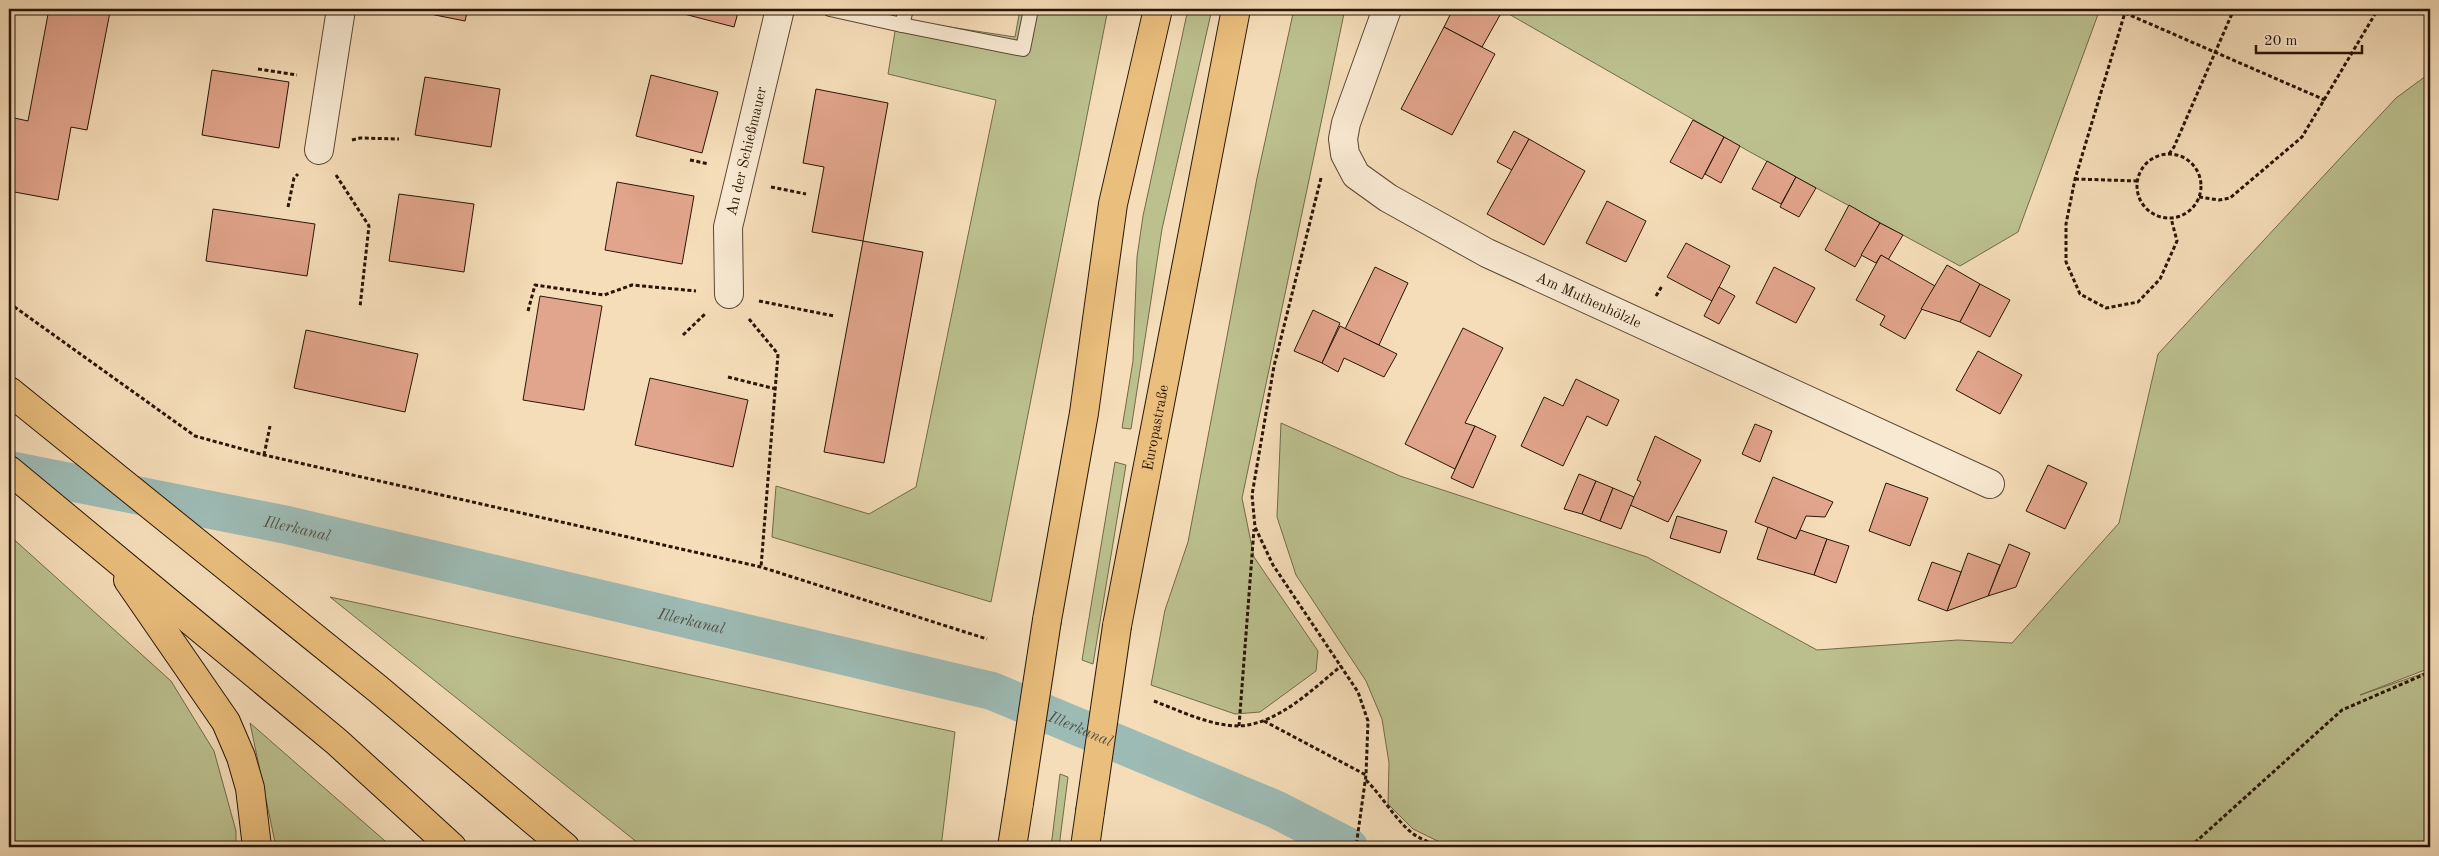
<svg xmlns="http://www.w3.org/2000/svg" width="2439" height="856" viewBox="0 0 2439 856" font-family="'Old Standard TT',serif">
  <rect width="100%" height="100%" fill="#f5ddb9"/>
  <filter id="stains"><feTurbulence type="fractalNoise" baseFrequency=".004" numOctaves="4"/><feColorMatrix values="0 0 0 0 .2 0 0 0 0 .09 0 0 0 0 .02 0 0 0 .5 -.17"/></filter>
  <radialGradient id="worn" r=".72"><stop offset=".6" stop-color="#630" stop-opacity="0"/><stop offset="1" stop-color="#630" stop-opacity=".3"/></radialGradient>
  <g fill="#bcc08f" stroke="#726a4a">
    <path d="M1020,9H1108L991,602L772,537L776,486L869,514L916,487L996,100L888,74L897,19L1015,37Z"/>
    <path d="M1188,9H1212L1162,229L1131,429L1122,428L1133,361L1137,257L1143,216Z"/>
    <path d="M1294,9H1345L1242,498L1254,557L1318,651L1316,671L1260,712L1235,714L1151,685L1165,610L1188,542L1257,178Z"/>
    <path d="M1500,9H2100L2018,232L1960,266L1750,152Z"/>
    <path d="M2430,73V668L2360,695L2430,671V847H1450L1413,829L1388,804L1389,763L1382,719L1366,681L1296,575L1277,517L1281,423L1400,476L1647,557L1817,650L1958,640L2012,643L2119,523L2158,354L2396,98Z"/>
    <path d="M1115,462L1126,465L1093,664L1082,660Z"/>
    <path d="M9,535L171,681L214,751L236,831V847H9Z"/>
    <path d="M330,597L955,732L941,847H643Z"/>
    <path d="M250,723L392,847H276Z"/>
    <path d="M1060,774L1068,777L1059,847H1051Z"/>
  </g>
  <g fill="none" stroke-linecap="round" stroke-linejoin="round">
    <path stroke="#9dbbb5" stroke-width="38" id="s1" d="M9,470L287,525L992,691L1275,809L1349,847"/>
  </g>
  <g fill="#e1a48c" stroke="#281505">
    <path d="M49,9H92L110,12L87,130L71,127L58,200L9,191L10,117L28,121Z"/>
    <path d="M405,9H468L465,21Z"/>
    <path d="M665,9H739L734,27Z"/>
    <path d="M1453,9H1487L1500,15L1482,47L1444,27Z"/>
    <path d="M1444,27L1495,54L1452,135L1401,109Z"/>
    <path d="M212,70L289,82L279,148L202,135Z"/>
    <path d="M651,75L718,92L702,153L636,136Z"/>
    <path d="M425,77L500,89L491,147L415,135Z"/>
    <path d="M816,89L888,103L863,241L812,232L824,167L803,163Z"/>
    <path d="M1693,120L1724,137L1702,179L1670,162Z"/>
    <path d="M1514,131L1529,139L1512,170L1497,162Z"/>
    <path d="M1724,137L1740,146L1721,183L1705,174Z"/>
    <path d="M1529,139L1585,171L1544,245L1487,214Z"/>
    <path d="M1767,161L1796,177L1781,204L1752,189Z"/>
    <path d="M1796,177L1816,188L1799,217L1780,207Z"/>
    <path d="M617,182L694,196L682,264L605,250Z"/>
    <path d="M399,194L474,204L464,272L389,261Z"/>
    <path d="M1607,201L1646,221L1626,262L1586,243Z"/>
    <path d="M1849,205L1880,223L1855,267L1825,250Z"/>
    <path d="M213,209L315,224L307,276L206,261Z"/>
    <path d="M1880,223L1903,235L1888,260L1881,255L1876,263L1861,255Z"/>
    <path d="M863,241L923,252L884,463L824,452Z"/>
    <path d="M1686,243L1730,266L1712,301L1667,277Z"/>
    <path d="M1881,255L1935,286L1905,339L1880,325L1885,316L1856,300Z"/>
    <path d="M1947,265L1980,284L1960,322L1921,309Z"/>
    <path d="M1375,267L1408,283L1379,345L1345,329Z"/>
    <path d="M1774,267L1815,288L1796,323L1756,303Z"/>
    <path d="M1980,284L2010,300L1990,337L1960,322Z"/>
    <path d="M1719,287L1735,296L1719,324L1704,316Z"/>
    <path d="M540,296L602,306L584,410L523,400Z"/>
    <path d="M1313,310L1340,323L1322,363L1294,351Z"/>
    <path d="M1340,326L1397,354L1384,377L1344,358L1338,372L1322,363Z"/>
    <path d="M1463,328L1503,348L1465,423L1475,426L1455,469L1405,444Z"/>
    <path d="M306,330L418,354L405,412L294,388Z"/>
    <path d="M1978,351L2022,375L2000,414L1956,390Z"/>
    <path d="M650,378L748,400L733,467L635,445Z"/>
    <path d="M1576,379L1619,400L1607,426L1587,416L1563,466L1521,446L1544,397L1563,406Z"/>
    <path d="M1755,424L1772,431L1760,462L1742,454Z"/>
    <path d="M1475,426L1496,436L1473,488L1451,478Z"/>
    <path d="M1655,436L1701,460L1668,522L1630,505L1641,482L1637,480Z"/>
    <path d="M2048,465L2087,483L2065,529L2026,511Z"/>
    <path d="M1579,474L1596,481L1582,514L1564,509Z"/>
    <path d="M1773,477L1833,502L1825,517L1806,516L1796,539L1755,522Z"/>
    <path d="M1596,481L1613,488L1600,521L1582,514Z"/>
    <path d="M1886,483L1928,498L1910,546L1869,531Z"/>
    <path d="M1613,488L1634,497L1621,529L1600,521Z"/>
    <path d="M1677,516L1727,531L1720,553L1670,538Z"/>
    <path d="M1768,527L1796,539L1800,530L1827,539L1814,575L1757,559Z"/>
    <path d="M1827,539L1849,546L1836,583L1814,575Z"/>
    <path d="M2009,544L2030,553L2016,587L1988,596Z"/>
    <path d="M1968,553L2000,565L1988,596L1947,611Z"/>
    <path d="M1932,562L1961,572L1947,611L1918,600Z"/>
  </g>
  <g fill="none" stroke-linecap="round" stroke-linejoin="round">
    <g stroke="#5b4732" stroke-width="16">
      <g id="service">
        <path d="M830,9L902,25L906,9"/>
        <path d="M902,25L1023,49L1031,9"/>
      </g>
    </g>
    <g stroke="#5b4732" stroke-width="30">
      <g id="minor">
        <path id="s2" d="M1387,9L1346,123L1343,139L1345,154L1356,175L1388,198L1487,253L1990,484"/>
        <path d="M319,150L341,9"/>
        <path id="s3" d="M729,294L728,227L780,9"/>
      </g>
    </g>
    <g stroke="#281505" stroke-width="30">
      <g id="primary">
        <path d="M1047,620L1084,413L1113,204L1158,9"/>
        <path id="s4" d="M1117,626L1236,9"/>
        <path d="M1012,847L1019,803"/>
        <path d="M1085,847L1090,812"/>
      </g>
    </g>
    <g stroke="#281505" stroke-width="30">
      <g id="trunk">
        <path d="M9,391L378,689L565,847"/>
        <path d="M9,470L337,742L452,847"/>
        <path d="M128,580L226,722L241,757L250,788L257,847"/>
      </g>
    </g>
    <g stroke="#281505" stroke-width="3" stroke-dasharray="4 2.5" stroke-linecap="butt">
      <path d="M2126,9L2075,179L2066,224V262L2080,294L2106,308L2138,302L2160,279L2177,241L2171,218"/>
      <path d="M2125,13L2325,100"/>
      <path d="M258,69L297,75"/>
      <path d="M352,140L360,138L399,139"/>
      <path d="M2169,154L2174,147L2234,9"/>
      <circle cx="2169" cy="186" r="32"/>
      <path d="M690,160L709,164"/>
      <path d="M336,175L369,226L360,307"/>
      <path d="M1321,178L1274,366L1252,495L1255,527L1273,565L1358,692L1368,721L1366,775L1356,847"/>
      <path d="M2075,179L2138,181"/>
      <path d="M771,187L806,194"/>
      <path d="M2199,197L2219,200L2230,198L2302,137L2378,9"/>
      <path d="M288,207L294,178L298,174"/>
      <path d="M1656,296L1662,286"/>
      <path d="M759,301L834,316"/>
      <path d="M9,303L195,436L264,455L761,567L987,639"/>
      <path d="M528,311L535,285L604,295L632,285L696,291"/>
      <path d="M749,319L778,354L761,567"/>
      <path d="M683,335L705,314"/>
      <path d="M728,377L776,389"/>
      <path d="M264,455L270,426"/>
      <path d="M1154,701C1180,711 1211,726 1239,726C1278,724 1313,689 1341,666"/>
      <path d="M1264,721L1366,775"/>
      <path d="M1239,726L1254,529"/>
      <path d="M1366,780C1383,797 1394,818 1412,833C1420,839 1431,843 1440,847"/>
      <path d="M2190,847L2342,710L2430,672"/>
    </g>
    <use href="#service" stroke="#f8e9d2" stroke-width="14"/>
    <use href="#minor" stroke="#f8e9d2" stroke-width="28"/>
    <use href="#primary" stroke="#eabe7c" stroke-width="28"/>
    <use href="#trunk" stroke="#eabe7c" stroke-width="28"/>
    <g stroke="#281505" stroke-width="30" stroke-linecap="butt">
      <g id="primary-bridge">
        <path d="M1019,803L1047,620"/>
        <path d="M1090,812L1117,626"/>
      </g>
    </g>
    <use href="#primary-bridge" stroke="#eabe7c" stroke-width="28"/>
  </g>
  <g text-anchor="middle" stroke-width="5" stroke-linejoin="round" paint-order="stroke">
    <g font-size="15" fill="#281505" stroke="#f8e9d2">
      <text dy="5" stroke="none"><textPath href="#s3" startOffset="145">An der Schießmauer</textPath></text>
      <text dy="5" stroke="none"><textPath href="#s2" startOffset="441">Am Muthenhölzle</textPath></text>
      <text dy="5" stroke="none"><textPath href="#s4" startOffset="202">Europastraße</textPath></text>
    </g>
    <g font-size="16" font-style="italic" fill="#514f43" stroke="#f8e9d2">
      <text dy="6" stroke="none"><textPath href="#s1" startOffset="294">Illerkanal</textPath></text>
      <text dy="6" stroke="none"><textPath href="#s1" startOffset="699">Illerkanal</textPath></text>
      <text dy="6" stroke="none"><textPath href="#s1" startOffset="1104">Illerkanal</textPath></text>
    </g>
  </g>
  <rect width="2439" height="856" fill="none" stroke="#f5ddb9" stroke-width="30"/>
  <rect x="10" y="10" width="2419" height="836" fill="none" stroke="#281505" stroke-width="2.5"/>
  <rect x="15" y="15" width="2409" height="826" fill="none" stroke="#281505"/>
  <path d="M2256 45v8h106v-8" fill="none" stroke="#281505" stroke-width="2.5"/>
  <text x="2264" y="45" font-size="15" fill="#281505" stroke="#f8e9d2" stroke-width="4" paint-order="stroke">20 m</text>
  <rect width="100%" height="100%" filter="url(#stains)"/>
  <rect width="100%" height="100%" fill="url(#worn)"/>
</svg>
